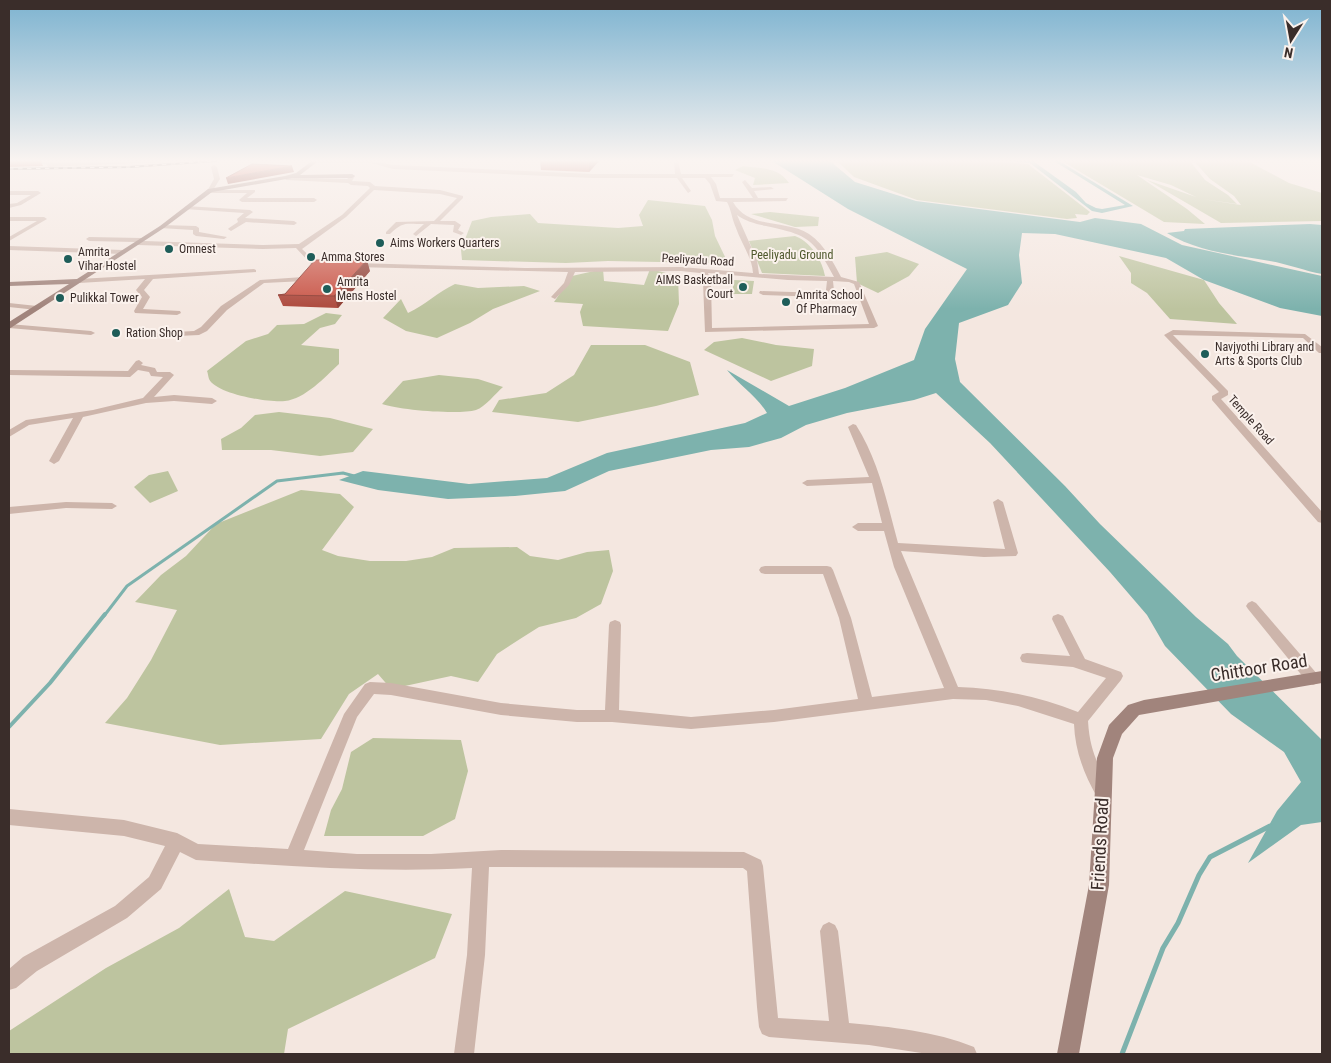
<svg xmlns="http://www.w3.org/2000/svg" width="1331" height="1063" viewBox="0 0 1331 1063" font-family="'Roboto Condensed',sans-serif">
  <rect width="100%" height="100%" fill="#f4e7e0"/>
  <g fill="#bdc49f">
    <path d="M837,161H985L1028,164L1090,212L1087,215L1075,214L1077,218L1067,219L917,200L854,177Z"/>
    <path d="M1062,161H1190L1205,180L1228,195L1237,204L1202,199L1241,205L1234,196L1210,179L1194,161H1248L1289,183L1322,193V221L1221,223L1147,180L1196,197L1171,185L1137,175L1187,209L1205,224L1164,222Z"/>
    <path d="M743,166C760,169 778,166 789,183L753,185L755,178L735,170Z"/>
    <path d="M648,200L705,206L712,220L715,236L727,261L713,263L608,261L566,263L462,260L461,250L472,221L491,217L530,214L538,223L618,228L643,226L639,215Z"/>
    <path d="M770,212L819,217L818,226L795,227L751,214Z"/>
    <path d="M795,236C811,242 822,260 825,276L762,273L749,241Z"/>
    <path d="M887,252L919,264L909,276L878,293L857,283L855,257Z"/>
    <path d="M1119,256L1204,280L1219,303L1237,324L1170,319L1147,293L1131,283V273Z"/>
    <path d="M603,269L604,281L644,285L650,269L678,276L679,304L668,331L583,326L580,312L583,304L554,302L572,276Z"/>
    <path d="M734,280L754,281L752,294H732Z"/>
    <path d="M455,284L478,288L524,286L540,291L493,309L470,323L437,338L406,331L383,318L401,299L408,313C425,305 438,292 455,284Z"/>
    <path d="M326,313L342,315L335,324L320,328L301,345L339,349V364C325,377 305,399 285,401C269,403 216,394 209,379C208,376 208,373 207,371L246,341L268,334L277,325L304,324Z"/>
    <path d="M742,338L776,345L814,349L812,366L771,381L704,350L714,342Z"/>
    <path d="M591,345H645L690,362L699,395L656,406L578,422L492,412L499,400L546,393L574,375Z"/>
    <path d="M439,375L478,379L503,387C496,393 485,407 476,410C459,415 399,410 382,404L403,381Z"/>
    <path d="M279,412L330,418L373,429L353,452L320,456L271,450H222L221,439L241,428L255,415Z"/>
    <path d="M168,471L178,491L150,503L134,487L149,475Z"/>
    <path d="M301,490L340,494L354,507L322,550L338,556L370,561H406L432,557L454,548L517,547L530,556L558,560L587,552L609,550L613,571L601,604L576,618L539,627L520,639L497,654L478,682L451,676L391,689L378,674L349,694L321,739L220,745L105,723L127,698L151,660L177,610L135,602L161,575L186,556L216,524Z"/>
    <path d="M373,738L461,740L468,771L455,819L423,836H324L331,810L342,789L351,752Z"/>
    <path d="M229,889L245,937L274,941L345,891L452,914L435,958L288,1029L284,1054H9V1031L106,968L179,928Z"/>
  </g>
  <g fill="#7db2ad">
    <path d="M772,161H830L855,182L916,201L1080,222L1095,218L1141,224L1182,245L1322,276V316L1280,308L1204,280L1166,258L1055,234L1022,233L1019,255L1022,283L1008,305L959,323L955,359L960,382L1065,486L1100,524L1196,617L1228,644L1237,656L1322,740V822L1301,825L1248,863L1277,811L1301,782L1284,752L1231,714L1165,646L1147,615L1110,572L990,443L936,393L914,400L847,413L806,425L781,438L749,447L711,450L609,471L565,491L515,496L448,499L378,490L339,480L363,471L469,484L547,478L607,453L745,423L767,413C757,396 740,386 727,370L789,406L845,388L914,360L925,329L967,269L848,209Z"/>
    <path d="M1310,224L1322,225V274C1305,271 1288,264 1270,261C1235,255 1198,252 1167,233L1184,231L1185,229Z"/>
  </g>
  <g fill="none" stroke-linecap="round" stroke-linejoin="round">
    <path stroke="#7db2ad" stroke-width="3" d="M104,616L127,586L277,481L343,473L354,476"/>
    <path stroke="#7db2ad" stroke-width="4" d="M9,727L50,683L105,614"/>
    <path stroke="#7db2ad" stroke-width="5" d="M1122,1054L1163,948L1178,923L1199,875L1210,857L1270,826"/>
    <path fill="#7db2ad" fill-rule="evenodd" d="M1008,161H1033L1076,192L1086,203L1096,208L1102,209L1125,205L1054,161H1059L1133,206L1102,213L1092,211L1030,163Z"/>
    <g fill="#cdb5ab" fill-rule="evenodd">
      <path d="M9,161L52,162L54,163L178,161L48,167L46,164L9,163Z"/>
      <path d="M314,161H371L393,165L593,174H675L674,161H678L681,174H734L732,177H711L716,184L720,198H753L742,182L745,180L752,188L771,187L774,189L754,191L758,198H788L786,201L733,202C749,230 785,219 809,234C824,244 833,262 841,277L859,282L878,326L874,328L705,332L703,282L700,273L681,271L575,272L569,285L555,299L551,297L564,283L568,272L355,267L352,265L355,263L525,268L681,267L753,273C752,257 741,243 736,228C732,219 731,209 727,202L716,201L710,184L705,178H682L691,191L688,193L677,178H593L393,169L371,163H312ZM737,215C745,221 756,224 766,226C808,235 813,238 834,277L759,274L757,260ZM708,273L788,280L827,281L826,290L822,293L760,291L759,293L763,295L823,297L834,291L833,281L849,282L854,284L869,324L712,328L711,282Z"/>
      <path d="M214,165L217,167L220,179L213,190H255V192L247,198H314L317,200L314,202H242L239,200L247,193H206L214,179L211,167Z"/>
      <path d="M352,174L355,176L352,181L370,182L375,186L440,190L463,196V198L440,221H455L461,225L458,230L464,233L461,235L453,232L454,225L431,224L416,236L413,234L424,224C406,224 403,221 390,234H386V232L396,222L434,221L457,198L440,194L374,190L346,217L302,249L317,263H329L330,264L327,266H313L296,248L263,249L138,245L136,244V242L89,241L86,239L89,237L142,238L144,239V241L263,245L299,244L342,215L370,188L368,186L351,185L348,183L286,180L284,177L347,179Z"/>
      <path d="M9,191H38L41,193L21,205L9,208V204L17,203L31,195H9Z"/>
      <path d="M186,206L250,210L253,212L245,218L294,221L297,223L294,225L246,222L231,231L228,229L229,228L238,222L237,219L244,213L184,209Z"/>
      <path d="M9,217H44L47,219L9,241V237L37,221H9Z"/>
      <path d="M162,225L196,226L199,228V232L227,237L224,239L196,236L193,234V230L160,228L159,227Z"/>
      <path d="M9,246L123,250L126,252L123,254L9,250Z"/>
      <path d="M254,269L256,270V272L153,279L144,290L150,297L143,309L180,311L181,313L177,315L135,313L134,311L142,297L136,290L145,279L79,283L76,281L79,279Z"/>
      <path d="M310,272L313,274L305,281L264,283L227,310L207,331L199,335L157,337L153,335L157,333L194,331L201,327L221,306L260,280L303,277Z"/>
      <path d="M9,303L37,306L41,308L37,310L9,307Z"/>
      <path d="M9,324L91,331L95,333L91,335L9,328Z"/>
      <path d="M1173,330L1305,334L1322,347V353H1319L1303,338L1173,335L1228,391V395L1221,399L1322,512V523L1318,522L1212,400V396L1219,392L1164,335Z"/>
      <path d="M139,360L143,363L141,365L155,368L157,372H170L174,375L154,397L174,395L212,398L217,401L212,404L174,401L146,403L83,417L59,461L54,464L49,461L73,418L29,425L9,437V430L26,420L93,410L143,398L163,377L151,376L149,372L138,370L130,377L9,375V370L128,371L136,361Z"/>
      <path d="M853,424L856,425C879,461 887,503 898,543L1005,549L993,502L998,499L1003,502L1018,553L1016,556L984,557L901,551L958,687C1000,688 1039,697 1078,712L1106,678L1073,667L1027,663L1022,662L1020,658L1022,654L1027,653L1070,656L1052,619L1053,616L1058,614L1063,616L1085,659L1121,672L1123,676L1121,680L1088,721C1090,754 1099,764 1111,792L1109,797L1103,799L1097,797C1084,774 1075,751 1074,724L1018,706L986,700L953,699L774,722L691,729L612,722H577L501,715L391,695L374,694L357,717L304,850L357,854H431L501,850L744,852L761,860L763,866L778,1018L829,1021L820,931L823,925L829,922L835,925L838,931L849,1023C890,1027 935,1031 974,1047L977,1054H928L869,1045L769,1037L762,1034L759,1027L757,1007L747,871L743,868L489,867L485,955L474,1054H454L467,955L472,868C380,873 288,866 196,860L180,852L161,889L127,918L37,971L16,988L9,990V969L23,957L115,906L149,877L165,846L124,836L9,825V809L124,820L177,833L198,844L288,849L344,714L365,684L370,682L391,683L501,703L577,710H605L609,625L610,622L615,620L620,622L621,625L619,710L691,717L774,710L858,699L839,618L823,574H765L761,573L759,570L761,567L765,566H827L831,567L833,570L851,618L872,697L944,688L894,567L884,531H858L852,527L858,523H882L872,483L807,486L802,483L807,480L869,477L848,427Z"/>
      <path d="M66,502L112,503L117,506L112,509L66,508L9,514V507Z"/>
      <path d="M1252,601L1256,603L1318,675L1320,679L1318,683L1313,685L1308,683L1248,609L1246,606L1248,603Z"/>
    </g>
    <g fill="#a1847c" fill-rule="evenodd">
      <path d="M312,161L317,162L300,175L352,174L355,176L352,178H292L212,192L164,228L9,329V322L69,284L9,286V282L77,279L160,226L208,189L285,176L296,173Z"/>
      <path d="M1322,671V683L1139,715L1122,734L1113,758L1109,885L1079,1054H1057L1089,885L1097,758L1109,725L1128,705L1144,700Z"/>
    </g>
    <g stroke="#3a2d2a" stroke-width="2">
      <path id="rail" d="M9,169L129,167L216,161"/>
    </g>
    <use href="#rail" stroke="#fbf2ed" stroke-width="1" stroke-dasharray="4.5" stroke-linecap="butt"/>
  </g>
  <g fill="#ad4a3e">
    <path d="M9,161H41L43,166L9,167Z"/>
    <path d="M540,161H599L589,172L541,170Z"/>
    <path d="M370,271L338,308L283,306L278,295L285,294Z"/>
  </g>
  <g fill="#8d3c32">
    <path d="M589,161H599L589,172Z"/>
    <path d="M292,166L294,172L228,184L226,178Z"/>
    <path d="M367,260L370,271L338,308L334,296Z"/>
  </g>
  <g fill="#c95648" stroke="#8d3c32">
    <path d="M252,164L292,166L226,178Z"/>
    <path d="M315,260H367L334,296L278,295L285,294Z"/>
  </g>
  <linearGradient id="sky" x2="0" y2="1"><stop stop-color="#7db3d0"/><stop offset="0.52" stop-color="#faf4f1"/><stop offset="1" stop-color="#faf4f1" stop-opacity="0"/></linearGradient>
  <rect width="1331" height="309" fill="url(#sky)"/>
  <g fill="#1e5d59" stroke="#fbf2ed" stroke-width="2">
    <circle cx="380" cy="243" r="5"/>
    <circle cx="169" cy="249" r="5"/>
    <circle cx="311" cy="257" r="5"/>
    <circle cx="68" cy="259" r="5"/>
    <circle cx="743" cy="287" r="5"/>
    <circle cx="327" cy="289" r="5"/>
    <circle cx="60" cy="298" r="5"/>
    <circle cx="786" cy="302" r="5"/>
    <circle cx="116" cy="333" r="5"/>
    <circle cx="1205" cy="354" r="5"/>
  </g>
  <g text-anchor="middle" stroke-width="4" stroke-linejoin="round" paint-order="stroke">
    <g font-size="12" fill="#3a2d2a" stroke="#fbf2ed" text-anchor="start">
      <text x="390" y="247">Aims Workers Quarters</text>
      <text x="179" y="253">Omnest</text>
      <text x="78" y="256">Amrita<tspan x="78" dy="14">Vihar Hostel</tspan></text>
      <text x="321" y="261">Amma Stores</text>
      <text x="733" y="284" text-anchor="end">AIMS Basketball<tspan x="733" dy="14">Court</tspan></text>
      <text x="337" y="286">Amrita<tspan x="337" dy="14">Mens Hostel</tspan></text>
      <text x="796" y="299">Amrita School<tspan x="796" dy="14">Of Pharmacy</tspan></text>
      <text x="70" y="302">Pulikkal Tower</text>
      <text x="126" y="337">Ration Shop</text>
      <text x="1215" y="351">Navjyothi Library and<tspan x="1215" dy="14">Arts &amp; Sports Club</tspan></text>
    </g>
    <g font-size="12" fill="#4f592d" stroke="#fbf2ed">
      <text x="792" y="259">Peeliyadu Ground</text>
    </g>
    <g font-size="12" fill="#3a2d2a" stroke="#fbf2ed">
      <text transform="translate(698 260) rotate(3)" y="4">Peeliyadu Road</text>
      <text transform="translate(1251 420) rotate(48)" y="4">Temple Road</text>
    </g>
    <g font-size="18" fill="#3a2d2a" stroke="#fbf2ed">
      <text transform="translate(1259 668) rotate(-9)" y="6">Chittoor Road</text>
      <text transform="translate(1100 844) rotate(-87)" y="6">Friends Road</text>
    </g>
  </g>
  <rect width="1331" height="1063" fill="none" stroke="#3a2d2a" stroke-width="20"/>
  <g transform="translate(1291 40) rotate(191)" stroke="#fbf2ed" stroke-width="4" paint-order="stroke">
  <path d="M0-4L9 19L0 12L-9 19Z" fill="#3a2d2a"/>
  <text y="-8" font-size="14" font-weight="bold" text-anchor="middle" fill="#3a2d2a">N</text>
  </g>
</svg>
